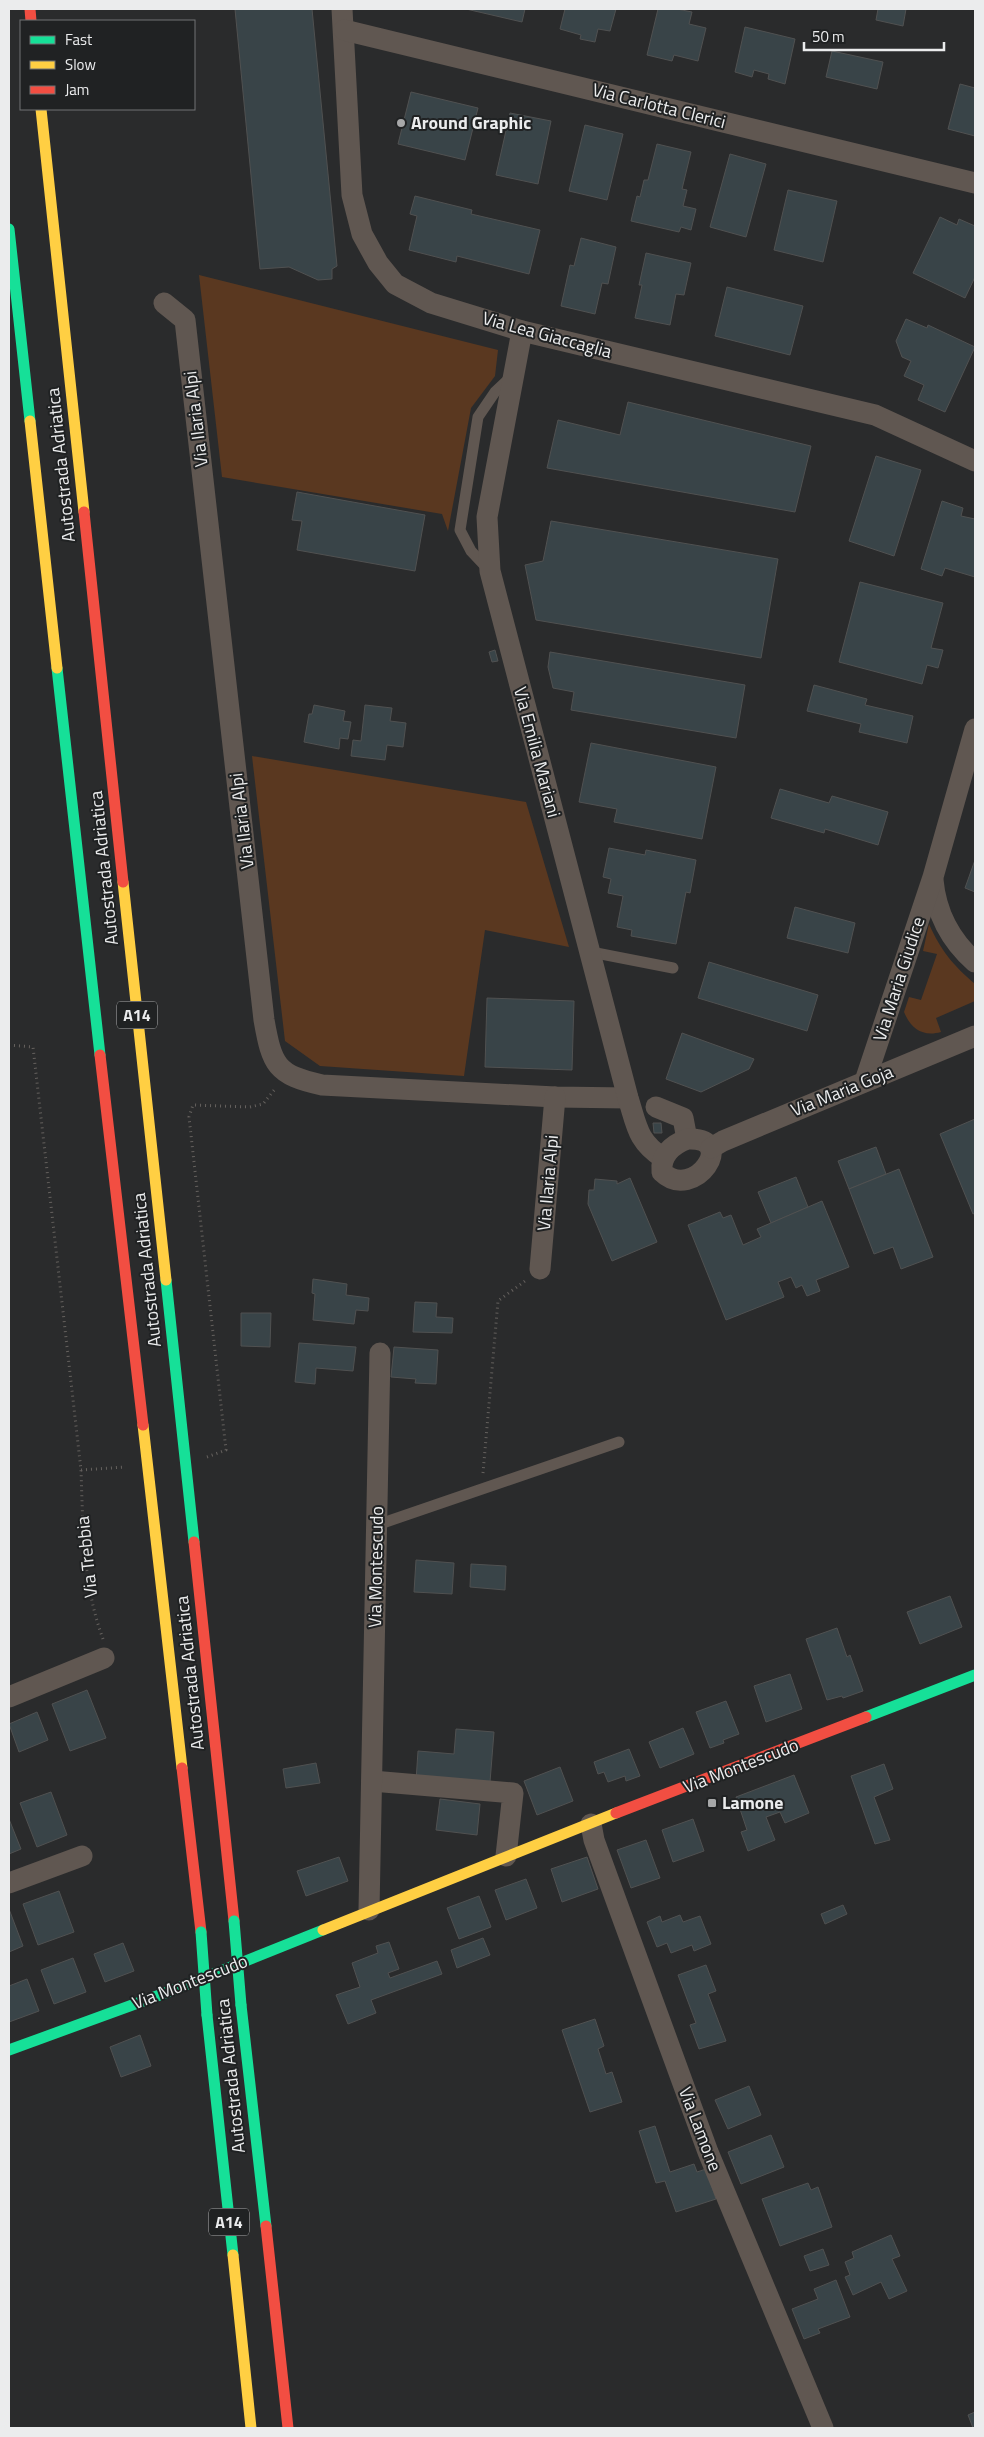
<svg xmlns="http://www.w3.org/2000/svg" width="984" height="2437" viewBox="0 0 984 2437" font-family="'Titillium Web',sans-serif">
  <rect width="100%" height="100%" fill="#2a2b2c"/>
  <g fill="#5a3820">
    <path d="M199,275L498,350L495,376L471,408L448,531L442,514L222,477Z"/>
    <path d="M252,756L526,802L569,947L485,930L464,1076L320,1066L285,1041Z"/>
    <path d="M929,924C941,951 953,965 975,984V1001L936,1018L941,1032C923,1037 911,1029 904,1012L909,997L921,1000L937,954L923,951Z"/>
  </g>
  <g fill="#394448" stroke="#505151">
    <path d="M235,9H312L337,266L332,269V279L318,280L289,267L260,269Z"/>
    <path d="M466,9H525L522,22Z"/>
    <path d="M565,9H616L610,31L598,29L595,42L580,39L581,35L560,29Z"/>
    <path d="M658,9H677L692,12L689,24L706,28L698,61L674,55L672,61L647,55Z"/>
    <path d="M875,9H906L903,26L876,20L878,9Z"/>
    <path d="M745,27L795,39L785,84L768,79L769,74L754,70L752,77L735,72Z"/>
    <path d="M832,51L883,62L877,89L826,77Z"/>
    <path d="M960,84L975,88V136L948,129Z"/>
    <path d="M411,92L478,108L465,160L398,144Z"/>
    <path d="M510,113L551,121L538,184L496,175Z"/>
    <path d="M585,125L623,134L607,200L569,191Z"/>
    <path d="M657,144L691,152L682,189L687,190L683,206L696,209L691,230L681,227L679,232L631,221L637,196L640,197L644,180H648Z"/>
    <path d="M730,154L766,164L746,237L710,227Z"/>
    <path d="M788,190L837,201L823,262L774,250Z"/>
    <path d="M415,196L472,210L471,214L540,230L529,274L457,256L456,262L409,250L417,216L410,214Z"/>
    <path d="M940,217L957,225L959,219L975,226V277L965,298L913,273Z"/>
    <path d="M581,238L616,247L608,284L602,283L595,314L561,306L570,265L574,266Z"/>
    <path d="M646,253L691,263L684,295L676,294L670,325L635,318L642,285H639Z"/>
    <path d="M727,287L803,306L790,355L715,336Z"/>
    <path d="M906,319L927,328L928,325L975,347L945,412L918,400L924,385L904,376L911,361L902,357L896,341Z"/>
    <path d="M628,402L811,446L795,512L547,468L558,420L620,435Z"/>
    <path d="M876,456L921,470L894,556L849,541Z"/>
    <path d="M297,492L425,515L415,571L297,550L302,521L292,520Z"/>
    <path d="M942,501L963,508L961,516L975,519V577L945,568L942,576L921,569Z"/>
    <path d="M551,521L778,559L761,658L536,620L525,565L543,561Z"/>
    <path d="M860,582L943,603L931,648L943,650L938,668L927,665L922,684L839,662Z"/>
    <path d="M495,650L498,661L492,662L489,652Z"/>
    <path d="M550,652L745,685L736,738L571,710L574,692L553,688L548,667Z"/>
    <path d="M814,685L867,699L865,705L913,716L907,743L859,732L861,724L807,711Z"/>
    <path d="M314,705L345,711L343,721L351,722L348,739L340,738L339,749L304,742L309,714H312Z"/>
    <path d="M365,705L392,708L390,721L406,723L403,747L387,745L385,760L351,756L353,740L361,741Z"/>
    <path d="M591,743L716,767L702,839L614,822L617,809L579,802Z"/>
    <path d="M780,789L829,803L832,796L888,812L878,845L825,829L824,833L771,818Z"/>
    <path d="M609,848L645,855L646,850L696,860L690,893L686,892L676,944L631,936L632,930L617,927L623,896L608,893L611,879L603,877Z"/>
    <path d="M975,860V892L965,888Z"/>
    <path d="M795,907L855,923L848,953L787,938Z"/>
    <path d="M709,962L818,995L807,1031L698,998Z"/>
    <path d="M487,998L574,1001L572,1070L485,1067Z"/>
    <path d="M682,1033L754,1059L749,1069L701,1092L666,1079Z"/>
    <path d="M975,1119V1213L973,1214L940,1134Z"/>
    <path d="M653,1123H661L662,1133H654Z"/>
    <path d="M876,1147L886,1174L849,1189L838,1161Z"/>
    <path d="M899,1169L933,1257L901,1269L893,1247L874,1254L849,1189Z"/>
    <path d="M796,1177L808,1207L771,1223L758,1192Z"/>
    <path d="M630,1178L657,1242L612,1261L588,1204L589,1190H594L595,1179L617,1181V1184Z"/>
    <path d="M822,1201L849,1267L816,1280L820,1291L807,1296L802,1285L796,1288L791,1277L778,1282L784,1297L726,1320L688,1225L720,1212L723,1218L731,1215L743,1245L761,1237L757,1229Z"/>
    <path d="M313,1279L347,1284L346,1295L369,1298L368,1311L356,1310L354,1324L313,1320L315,1294L312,1293Z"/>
    <path d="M415,1302L437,1303L436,1317L453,1318L452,1333L413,1332Z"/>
    <path d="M241,1313H271L270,1347L241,1346Z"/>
    <path d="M299,1343L356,1347L353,1371L316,1368L315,1384L295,1382Z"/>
    <path d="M394,1347L438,1350L436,1384L415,1383L416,1379L391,1377Z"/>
    <path d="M416,1560L454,1563L452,1594L414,1592Z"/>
    <path d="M471,1564L506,1566L505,1590L470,1587Z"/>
    <path d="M950,1596L962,1627L920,1644L907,1612Z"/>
    <path d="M837,1628L847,1657L850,1655L863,1691L843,1698L842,1696L827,1700L806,1639Z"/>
    <path d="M790,1674L802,1709L766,1722L754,1686Z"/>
    <path d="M87,1690L106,1738L70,1751L52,1704Z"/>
    <path d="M726,1701L739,1734L723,1740L724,1743L710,1748L696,1712Z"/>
    <path d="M37,1712L48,1740L19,1752L9,1724Z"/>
    <path d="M683,1728L694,1754L660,1768L649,1742Z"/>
    <path d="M456,1729L494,1732L490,1782L416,1781L418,1751L454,1754Z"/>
    <path d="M629,1749L640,1776L626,1781L625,1776L608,1782L604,1772L598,1774L594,1762Z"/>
    <path d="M316,1763L320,1783L286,1788L283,1769Z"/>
    <path d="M884,1764L893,1789L874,1797L890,1840L875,1844L851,1776Z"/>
    <path d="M560,1767L573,1801L537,1815L524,1781Z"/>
    <path d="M794,1775L809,1813L785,1823L780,1812L766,1817L775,1840L748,1851L741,1832L747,1830L736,1797Z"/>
    <path d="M51,1792L67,1835L37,1847L20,1803Z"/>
    <path d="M440,1799L480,1804L477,1835L436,1830Z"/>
    <path d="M9,1819L21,1849L9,1854Z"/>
    <path d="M693,1819L704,1851L673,1862L662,1830Z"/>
    <path d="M646,1840L660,1878L631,1888L617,1850Z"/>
    <path d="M339,1857L348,1881L306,1896L297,1871Z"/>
    <path d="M587,1857L598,1889L562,1902L551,1869Z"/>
    <path d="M526,1879L537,1908L506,1920L495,1890Z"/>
    <path d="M59,1891L74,1932L38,1945L23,1904Z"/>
    <path d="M479,1896L491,1927L459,1939L447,1908Z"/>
    <path d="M843,1905L847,1914L825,1924L821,1914Z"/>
    <path d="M9,1909L23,1946L9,1952Z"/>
    <path d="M680,1915L683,1922L700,1916L711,1944L694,1951L692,1945L671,1953L667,1943L657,1947L647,1922L660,1916L662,1922Z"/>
    <path d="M483,1938L490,1955L457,1968L451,1950Z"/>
    <path d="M389,1942L399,1969L388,1973L390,1978L437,1961L442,1974L371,2000L376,2013L348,2024L336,1995L360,1987L352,1963L378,1953L376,1946Z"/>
    <path d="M123,1943L134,1971L105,1982L94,1954Z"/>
    <path d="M73,1958L86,1992L54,2004L41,1970Z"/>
    <path d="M706,1965L716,1991L708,1994L726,2041L699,2049L690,2025L696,2023L678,1975Z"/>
    <path d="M27,1979L39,2011L9,2022V1986Z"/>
    <path d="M595,2019L604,2046L598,2049L606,2074L612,2072L622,2102L590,2112L562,2030Z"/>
    <path d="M140,2035L151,2066L121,2077L110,2047Z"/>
    <path d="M749,2086L761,2115L728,2129L715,2100Z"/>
    <path d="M655,2126L670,2172L694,2164L697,2172L706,2169L716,2199L676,2212L665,2181L656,2183L639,2131Z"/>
    <path d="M771,2135L784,2167L741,2184L728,2152Z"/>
    <path d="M808,2183L811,2190L818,2187L832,2227L780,2246L762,2199Z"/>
    <path d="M891,2235L900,2256L892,2259L907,2291L889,2299L881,2282L853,2295L845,2277L850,2275L845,2262L854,2258L852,2252Z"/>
    <path d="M823,2249L829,2265L810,2271L804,2256Z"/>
    <path d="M836,2280L850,2317L818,2329L820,2333L804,2339L792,2309L818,2299L814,2289Z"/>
    <path d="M975,2412V2428H973L968,2415Z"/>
  </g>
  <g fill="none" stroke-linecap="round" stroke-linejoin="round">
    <g stroke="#65615e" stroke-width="3" stroke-dasharray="1 4" stroke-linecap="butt">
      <path d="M9,1045L33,1047L81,1470C83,1528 83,1585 103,1639"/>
      <path d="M207,1457L226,1450L189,1117L193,1105L250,1107L263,1104L275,1089"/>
      <path d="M81,1470L125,1467"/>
      <path d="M483,1473L498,1301L525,1281"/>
    </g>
    <g stroke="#605751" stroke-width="11">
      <path d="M488,569L471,551L460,530L478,417L495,392L512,376"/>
      <path d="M591,952L673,968"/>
      <path d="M377,1525L619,1442"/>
    </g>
    <g stroke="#605751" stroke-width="21">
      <path d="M342,9L352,195L362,234L378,263L395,284L431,303L522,331L875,415L975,461"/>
      <path d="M344,30L975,183"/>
      <path d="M164,303L185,320L264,1020C272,1065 276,1075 322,1085L555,1097L628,1098"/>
      <path d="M522,331L487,517L490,571L628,1098C637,1126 637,1141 663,1158"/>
      <path d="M933,880C936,913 950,940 975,962"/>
      <path d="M865,1081L933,877L975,729"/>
      <path d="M656,1107L683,1118L687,1139"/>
      <path d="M687,1139C740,1136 694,1203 662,1172C660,1155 672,1145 687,1139Z"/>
      <path d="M711,1148L723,1141L975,1036"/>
      <path d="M540,1269L555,1097"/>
      <path d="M9,1697L104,1658"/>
      <path d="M372,1781L513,1793L506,1856"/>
      <path d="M591,1824L594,1840L708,2152L823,2428"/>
      <path d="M9,1883L82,1856"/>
      <path d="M369,1910L380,1353"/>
    </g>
    <g stroke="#16e098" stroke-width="11">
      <path d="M9,229L30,421"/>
      <path d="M57,668L100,1055"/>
      <path d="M166,1280L194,1542"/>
      <path d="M866,1717L975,1675"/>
      <path d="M241,2005L266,2226"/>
      <path d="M207,2015L233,2255"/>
      <path d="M9,2050L168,1992L323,1930"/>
    </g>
    <g stroke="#ffcf43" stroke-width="11">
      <path d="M41,109L84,512"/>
      <path d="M30,421L57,668"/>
      <path d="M123,882L166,1280"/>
      <path d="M143,1425L182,1768"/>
      <path d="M323,1930L616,1813"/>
      <path d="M233,2255L251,2428"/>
    </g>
    <g stroke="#f24e42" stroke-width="11">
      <path d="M30,9L31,21"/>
      <path d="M84,512L123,882"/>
      <path d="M100,1055L143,1425"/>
      <path d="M194,1542L234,1921"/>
      <path d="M182,1768L201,1932"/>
      <path d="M616,1813L866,1717"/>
      <path d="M266,2226L288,2428"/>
    </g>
    <g stroke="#16e098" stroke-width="11">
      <path d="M234,1921L241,2005"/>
      <path d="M201,1932L207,2015"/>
    </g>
  </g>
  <g fill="#a7a8a9" stroke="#202223" stroke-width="2">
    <circle cx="401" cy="123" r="5"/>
    <rect x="707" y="1798" width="10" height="10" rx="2.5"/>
  </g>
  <g text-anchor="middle" stroke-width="4" stroke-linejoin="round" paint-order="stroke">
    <g fill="#202223" stroke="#aeafb0" stroke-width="1">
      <rect x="117" y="1001.5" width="40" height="27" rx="4"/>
      <rect x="209" y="2208.5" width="40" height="27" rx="4"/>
    </g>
    <g font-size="16" font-weight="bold" fill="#ebeced">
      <text x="137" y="1021">A14</text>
      <text x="229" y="2228">A14</text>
    </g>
    <g font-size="18" fill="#ebeced" stroke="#202223">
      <text transform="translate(659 106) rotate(14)" y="6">Via Carlotta Clerici</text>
      <text transform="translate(547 335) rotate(15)" y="6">Via Lea Giaccaglia</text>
      <text transform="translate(196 419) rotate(-97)" y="6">Via Ilaria Alpi</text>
      <text transform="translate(61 465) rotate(-96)" y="6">Autostrada Adriatica</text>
      <text transform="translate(537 752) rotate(75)" y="6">Via Emilia Mariani</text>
      <text transform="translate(242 821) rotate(-97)" y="6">Via Ilaria Alpi</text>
      <text transform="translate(104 868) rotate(-96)" y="6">Autostrada Adriatica</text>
      <text transform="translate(899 979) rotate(-72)" y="6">Via Maria Giudice</text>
      <text transform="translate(842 1091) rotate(-22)" y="6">Via Maria Goja</text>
      <text transform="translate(548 1183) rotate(-85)" y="6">Via Ilaria Alpi</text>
      <text transform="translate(147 1270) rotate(-96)" y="6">Autostrada Adriatica</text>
      <text transform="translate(87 1557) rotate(-96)" y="6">Via Trebbia</text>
      <text transform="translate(376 1567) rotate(-89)" y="6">Via Montescudo</text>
      <text transform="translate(190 1673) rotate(-96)" y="6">Autostrada Adriatica</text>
      <text transform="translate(741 1766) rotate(-21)" y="6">Via Montescudo</text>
      <text transform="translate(190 1982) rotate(-21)" y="6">Via Montescudo</text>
      <text transform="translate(231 2076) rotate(-96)" y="6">Autostrada Adriatica</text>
      <text transform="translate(700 2129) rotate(69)" y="6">Via Lamone</text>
    </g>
    <g font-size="18" font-weight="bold" fill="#ebeced" stroke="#202223" text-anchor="start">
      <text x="411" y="129">Around Graphic</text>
      <text x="722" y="1809">Lamone</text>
    </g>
  </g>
  <rect width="984" height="2437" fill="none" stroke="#ebeced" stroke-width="20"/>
  <rect x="20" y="20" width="175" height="90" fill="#202223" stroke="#717374"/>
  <rect x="30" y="36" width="25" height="8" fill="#16e098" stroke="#717374"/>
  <text x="65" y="45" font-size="15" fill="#ebeced">Fast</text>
  <rect x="30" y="61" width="25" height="8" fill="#ffcf43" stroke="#717374"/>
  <text x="65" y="70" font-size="15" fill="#ebeced">Slow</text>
  <rect x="30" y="86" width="25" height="8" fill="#f24e42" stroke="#717374"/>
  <text x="65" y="95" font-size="15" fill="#ebeced">Jam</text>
  <path d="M804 42v8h140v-8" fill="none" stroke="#ebeced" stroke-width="2.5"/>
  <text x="812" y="42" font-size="15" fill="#ebeced" stroke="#202223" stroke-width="4" paint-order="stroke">50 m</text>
</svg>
